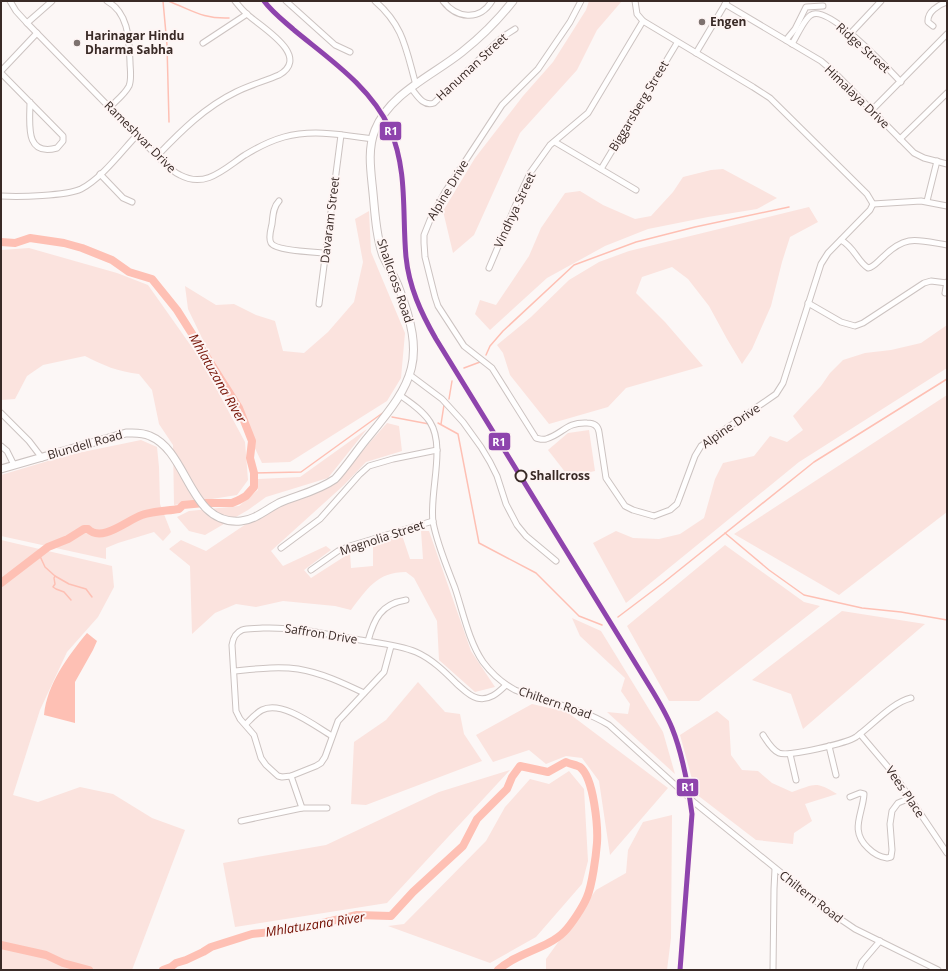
<svg xmlns="http://www.w3.org/2000/svg" width="948" height="971" viewBox="0 0 948 971" font-family="'Open Sans',sans-serif">
  <rect width="100%" height="100%" fill="#fcf7f6"/>
  <g fill="#fbe3de">
    <path d="M589,1H622L597,30L577,70L520,133L474,235L453,253L443,211L475,158L523,96L553,62L586,10Z"/>
    <path d="M723,169L777,198L757,209L708,217L648,229L605,246L547,278L490,330L475,314L480,300L496,305L529,256L541,228L565,193L580,191L603,205L635,219L651,216L673,192L683,177L711,170Z"/>
    <path d="M809,207L818,222L790,237L782,262L771,306L752,349L742,364L727,339L709,306L688,279L672,267L642,277L636,293L665,322L703,366L626,388L608,407L549,424L510,375L503,353L497,345L531,317L569,280L599,262L629,251Z"/>
    <path d="M369,211L371,252L405,333L401,378L387,401L290,462L262,463L188,309L185,286L216,305L234,304L256,315L275,321L283,351L304,353L328,332L354,302L363,262L355,219Z"/>
    <path d="M29,248L117,273L148,285L201,360L245,442L248,480L237,495L174,505L173,445L159,424L152,390L139,374C119,372 102,365 85,356L43,365L27,376L15,399L1,400V250Z"/>
    <path d="M947,325V368L799,462L626,603L593,543L616,531L633,538L659,539L680,534L704,518L715,479L723,463L754,456L770,436L787,442L803,430L793,416L821,386L830,373L843,360L865,353L891,350L921,343Z"/>
    <path d="M947,395V512L839,595L734,534Z"/>
    <path d="M387,423L399,426L402,451L366,462L344,485L271,551L283,566L326,546L331,550L304,570L311,578L350,553L351,568L373,566V546L402,535L410,559H423L421,531H429L471,651L495,687L475,692L439,660L437,621L414,578L406,572C377,572 367,589 351,610L335,606L283,601L256,607L236,604L215,613L192,634L190,566L169,549L181,540L206,551L249,522L292,498L332,485Z"/>
    <path d="M367,429L328,478L266,497L248,510L205,535L189,531L177,517L189,511L239,506L258,490V479L300,477Z"/>
    <path d="M589,430L595,471L569,477L548,450L568,433Z"/>
    <path d="M141,440L157,447L159,467L160,504L171,532L163,541L154,532L118,543L106,548V559L1,536V475L68,455Z"/>
    <path d="M1,540L112,566L114,587L98,617L67,652L40,710L13,795L38,802L80,787L113,794L152,818L185,830L132,970H1Z"/>
    <path d="M725,545L804,602L820,606L699,701H669L627,626Z"/>
    <path d="M842,611L925,624L803,729L791,694L752,680Z"/>
    <path d="M572,618L601,631L663,732L675,774L607,712L628,714L630,704L621,691L625,678L580,636Z"/>
    <path d="M418,682L445,712L460,714L464,734L482,761L366,805L351,804L354,742L386,720Z"/>
    <path d="M532,704L567,712L668,788L610,855L599,781L582,758L566,756L546,764L529,750L493,762L476,735Z"/>
    <path d="M717,711L729,721L731,755L742,770L758,771L772,783L792,792C816,784 815,781 837,794L805,804L812,821L794,833L793,844L756,840L696,794L680,735Z"/>
    <path d="M510,770L387,903L235,927L223,863L326,845L439,792Z"/>
    <path d="M569,771L584,789L588,861L582,884L536,937L490,963L388,926L404,924L486,841L505,807L530,779L549,784Z"/>
    <path d="M672,815L671,938L667,970H546V959L596,890L626,873L628,850L643,822Z"/>
  </g>
  <path fill="#fec0b4" d="M87,633L97,641L93,650L75,682V723L44,715C47,684 68,656 87,633Z"/>
  <g fill="none" stroke-linecap="round" stroke-linejoin="round">
    <g stroke="#fec0b4" stroke-width="1.5">
      <path d="M163,1L167,45L169,122"/>
      <path d="M168,1C192,10 202,19 229,18"/>
      <path d="M486,355L490,346L503,331L574,265L636,242L695,227L789,207"/>
      <path d="M464,368L480,362"/>
      <path d="M449,399L452,381"/>
      <path d="M392,417L429,424"/>
      <path d="M438,423L458,434L479,543L536,573L579,616L602,625"/>
      <path d="M441,424L444,405"/>
      <path d="M254,473L301,472L384,412"/>
      <path d="M725,533L769,570L804,595L862,608L901,612L947,620"/>
      <path d="M39,554L45,567L55,576L54,578L55,584L53,587L56,589L64,592L71,600"/>
      <path d="M55,576L69,584L86,589L92,597"/>
      <path d="M618,617L663,583L814,462L947,379"/>
      <path d="M171,970V967"/>
    </g>
    <g stroke="#fec0b4" stroke-width="8">
      <path d="M1,242L15,243L30,238L64,243L82,248L112,260L129,272L152,279L177,310L239,408L252,441L250,458L254,473V487L246,496L239,500L232,503H204L183,505L179,509C167,511 154,511 142,515C127,520 102,543 88,529H84L68,539L48,547L1,583"/>
      <path d="M1,945L46,955L63,963L89,970"/>
      <path d="M163,970L171,967L176,963L186,960L203,952L211,947L252,934L292,930L357,915L391,916L413,892L463,846L477,819L507,789L512,777L520,766L548,772L566,762C570,764 577,765 580,767C594,778 598,827 597,843C596,856 592,886 587,897C583,907 571,925 564,932C547,949 516,953 498,970"/>
    </g>
    <g stroke="#ccc3c1" stroke-width="7">
      <g id="street">
        <path d="M10,1L16,11L27,23L157,156C164,163 171,171 180,175C206,189 225,168 245,155C258,147 270,141 284,137C313,129 343,135 372,139"/>
        <path d="M107,1C129,13 129,40 130,62C130,69 132,79 129,86C125,94 116,101 110,107"/>
        <path d="M286,1L335,45L350,52"/>
        <path d="M375,1C404,26 406,50 416,85"/>
        <path d="M443,1C456,18 479,22 492,1"/>
        <path d="M581,1L570,22L538,69L502,105L445,192L430,220L424,235V243L425,257L435,297L438,306L464,346L492,368L536,438C540,439 542,440 546,439C563,434 566,422 587,423C593,423 598,425 599,432L606,478L625,506L633,510L654,516L670,510L677,504L679,499L695,456L701,446L776,394L783,383L821,264L828,253L870,210L873,204"/>
        <path d="M635,1L637,14L643,21L753,87L770,98L867,194L873,204"/>
        <path d="M725,4L821,61L834,72L914,153L924,158L947,164"/>
        <path d="M27,23L52,1"/>
        <path d="M933,26L928,22C927,12 938,5 947,2"/>
        <path d="M851,33L881,1"/>
        <path d="M786,40L795,29L806,7L823,6"/>
        <path d="M203,43L247,14"/>
        <path d="M792,44C797,36 804,19 811,15C828,4 888,69 901,82"/>
        <path d="M696,53L727,1"/>
        <path d="M1,71L37,33"/>
        <path d="M1,73L63,136V141L57,148C24,157 30,123 30,102"/>
        <path d="M411,88C417,95 423,107 434,103L496,43L504,36L515,29"/>
        <path d="M872,110L947,34"/>
        <path d="M900,139L947,93"/>
        <path d="M555,142L636,190"/>
        <path d="M157,156C181,131 205,107 236,92C250,85 265,81 279,75C312,56 261,27 248,15C243,11 239,6 235,1"/>
        <path d="M601,169L677,43"/>
        <path d="M100,174L123,198L132,202"/>
        <path d="M1,196C19,197 66,196 81,189C101,179 121,152 137,135"/>
        <path d="M279,201C273,207 273,216 272,224C271,229 268,238 271,243C276,251 315,252 325,253"/>
        <path d="M927,201L937,161"/>
        <path d="M873,204L921,201L947,206"/>
        <path d="M841,240C855,248 857,261 868,268C874,267 878,261 883,257C906,234 917,240 947,245"/>
        <path d="M489,268L522,190L530,173L550,145L588,113L643,21"/>
        <path d="M945,293L947,282"/>
        <path d="M808,303L841,322L855,326L863,323L924,283L931,281L947,283"/>
        <path d="M319,304L341,135"/>
        <path d="M410,375L442,399L463,422L481,447L490,462L497,476L506,504L517,525L526,536L556,561"/>
        <path d="M401,396C411,403 423,411 430,422C446,447 429,493 433,522C437,544 447,567 455,588C463,612 469,642 483,662C492,674 502,683 515,690C546,703 580,707 609,725L695,803L827,910L855,929L938,970"/>
        <path d="M1,413L29,441L42,458"/>
        <path d="M1,446L7,451L14,465"/>
        <path d="M281,548L320,519L359,475L369,466L393,459L437,450"/>
        <path d="M311,570L338,551L350,546L433,521"/>
        <path d="M368,641C374,619 381,604 406,600"/>
        <path d="M391,646L384,672L338,721L325,757L321,763L316,766L291,776L282,777L278,776L266,765L261,758L254,735L240,719L236,711L232,645C233,638 235,633 242,630C248,628 256,629 263,628C296,627 327,634 360,640C378,643 399,645 416,652C432,659 445,672 457,684C463,689 469,696 477,698C489,701 498,693 506,685"/>
        <path d="M234,671C255,669 277,666 298,669C322,673 343,683 364,693"/>
        <path d="M246,724C251,719 256,713 262,710C282,700 315,726 332,736"/>
        <path d="M860,734L893,773L947,853"/>
        <path d="M763,735C767,741 772,750 779,753C789,757 847,743 856,737C873,725 891,703 911,698"/>
        <path d="M829,746L836,775"/>
        <path d="M790,754L796,780"/>
        <path d="M291,776L302,808"/>
        <path d="M850,797L860,793L864,794C863,814 849,830 868,848C873,853 879,857 887,858L891,857L892,850L890,824L892,811L898,803L910,798"/>
        <path d="M241,821L302,808H327"/>
        <path d="M773,970L774,889L775,869"/>
        <path d="M859,970L862,962L880,941"/>
      </g>
    </g>
    <g stroke="#ccc3c1" stroke-width="9">
      <path id="secondary" d="M1,469L126,433C134,433 142,432 150,436C189,452 189,526 241,521C255,520 267,509 279,503C298,495 318,491 335,479C347,466 357,450 369,436C415,381 426,359 399,288C395,277 388,267 383,256C376,236 375,213 373,193C371,172 367,150 375,130C390,93 432,76 462,52C481,37 498,20 513,1"/>
    </g>
    <use href="#street" stroke="#fffefe" stroke-width="5"/>
    <use href="#secondary" stroke="#fffefe" stroke-width="7"/>
    <path stroke="#c3c1c0" stroke-width="1.5" stroke-dasharray="5 5" stroke-linecap="butt" d="M404,200C404,245 405,280 426,322L650,687"/>
    <g stroke="#fef5f4" stroke-width="8">
      <path id="rail-1" d="M264,1C272,12 284,21 294,30C329,59 370,86 390,129C408,171 402,214 406,257C409,287 421,313 436,339L650,687C658,700 666,713 672,728C683,755 688,785 692,814L680,970"/>
    </g>
    <use href="#rail-1" stroke="#8e44ad" stroke-width="5"/>
  </g>
  <g fill="#7d726f" stroke="#fef5f4" stroke-width="1.5">
    <circle cx="702" cy="22" r="4"/>
    <circle cx="77" cy="43" r="4"/>
  </g>
  <circle fill="#fef5f4" stroke="#392a26" stroke-width="2" cx="521" cy="476" r="5.5"/>
  <g text-anchor="middle" stroke-width="4" stroke-linejoin="round" paint-order="stroke">
    <g font-size="12" font-weight="bold" fill="#392a26" stroke="#fef5f4" text-anchor="start">
      <text x="710" y="26">Engen</text>
      <text x="85" y="40">Harinagar Hindu<tspan x="85" dy="14">Dharma Sabha</tspan></text>
    </g>
    <g font-size="12" fill="#392a26" stroke="#fef5f4">
      <text transform="translate(863 48) rotate(42)" y="4">Ridge Street</text>
      <text transform="translate(472 67) rotate(-43)" y="4">Hanuman Street</text>
      <text transform="translate(857 97) rotate(44)" y="4">Himalaya Drive</text>
      <text transform="translate(639 106) rotate(-59)" y="4">Biggarsberg Street</text>
      <text transform="translate(140 137) rotate(45)" y="4">Rameshvar Drive</text>
      <text transform="translate(448 190) rotate(-59)" y="4">Alpine Drive</text>
      <text transform="translate(515 210) rotate(-65)" y="4">Vindhya Street</text>
      <text transform="translate(330 220) rotate(-83)" y="4">Davaram Street</text>
      <text transform="translate(395 281) rotate(71)" y="4">Shallcross Road</text>
      <text transform="translate(731 426) rotate(-35)" y="4">Alpine Drive</text>
      <text transform="translate(85 445) rotate(-16)" y="4">Blundell Road</text>
      <text transform="translate(382 538) rotate(-18)" y="4">Magnolia Street</text>
      <text transform="translate(321 634) rotate(9)" y="4">Saffron Drive</text>
      <text transform="translate(555 703) rotate(19)" y="4">Chiltern Road</text>
      <text transform="translate(905 792) rotate(56)" y="4">Vees Place</text>
      <text transform="translate(811 897) rotate(38)" y="4">Chiltern Road</text>
    </g>
    <g font-size="12" font-weight="bold" fill="#392a26" stroke="#fef5f4" text-anchor="start">
      <text x="530" y="480">Shallcross</text>
    </g>
    <g font-size="13" font-style="italic" fill="#720e01" stroke="#fef5f4">
      <text transform="translate(218 378) rotate(60)" y="5">Mhlatuzana River</text>
      <text transform="translate(315 924) rotate(-9)" y="5">Mhlatuzana River</text>
    </g>
  </g>
  <g stroke="#fef5f4" stroke-width="1.5">
    <rect x="379" y="121" width="23" height="20" rx="4" fill="#8e44ad"/>
    <rect x="488" y="432" width="23" height="19" rx="4" fill="#8e44ad"/>
    <rect x="676" y="778" width="23" height="19" rx="4" fill="#8e44ad"/>
  </g>
  <g font-size="11" text-anchor="middle" font-weight="bold" fill="#fff">
    <text x="391" y="135">R1</text>
    <text x="499" y="446">R1</text>
    <text x="688" y="791">R1</text>
  </g>
  <rect width="948" height="971" fill="none" stroke="#392a26" stroke-width="4"/>
</svg>
